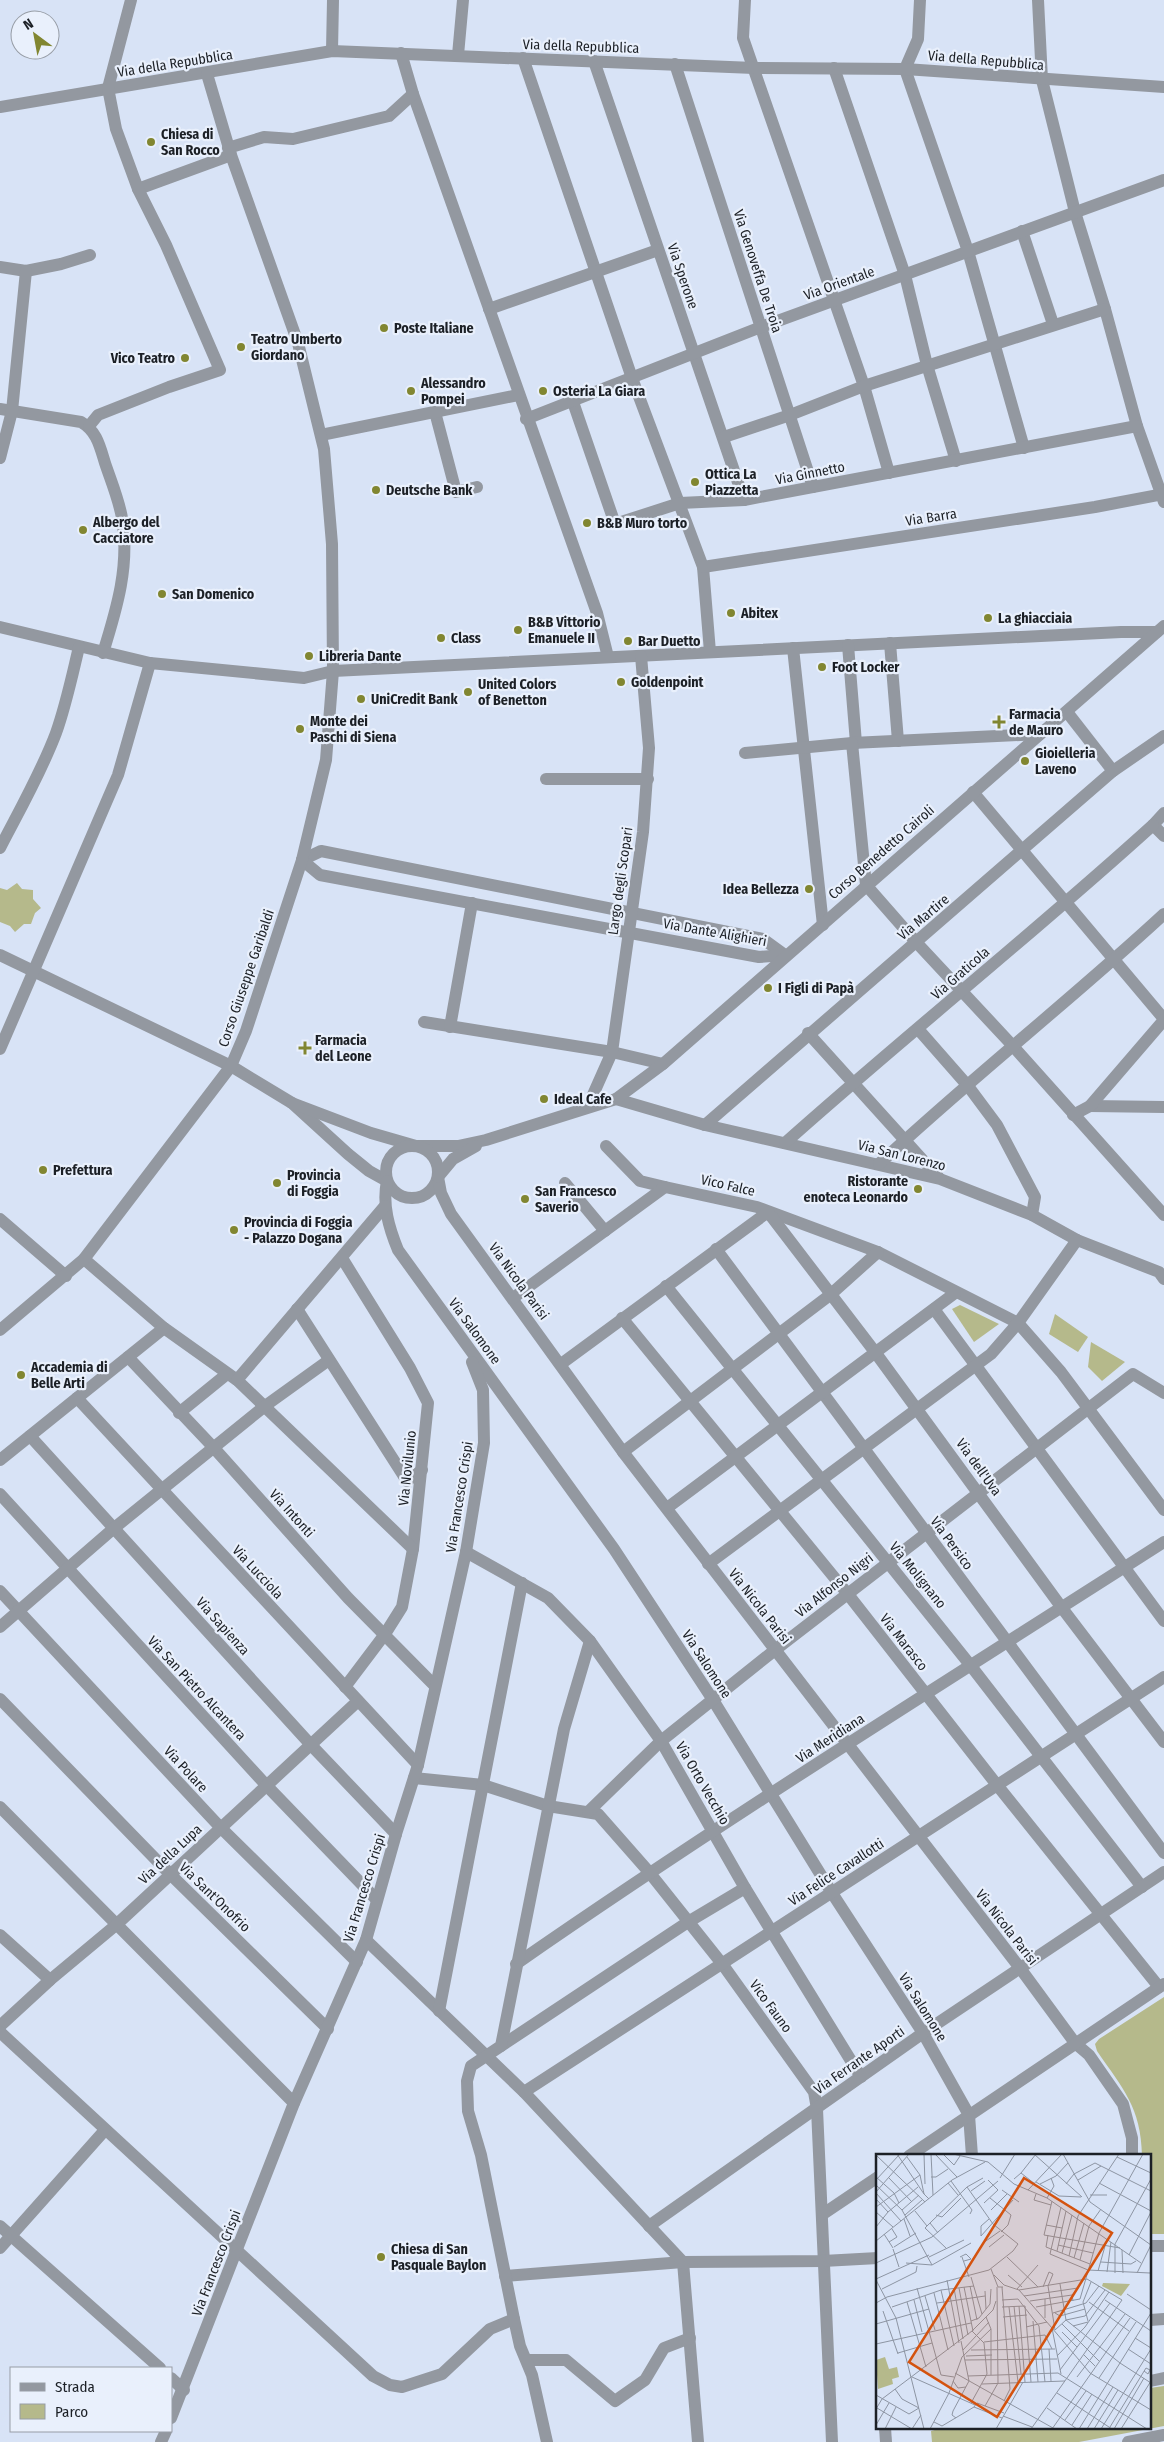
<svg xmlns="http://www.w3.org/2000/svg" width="1164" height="2442" viewBox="0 0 1164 2442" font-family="'Fira Sans Condensed',sans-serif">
  <rect width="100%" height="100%" fill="#d8e3f6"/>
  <g fill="#b5b98b">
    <path d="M17,883L22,889L33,890V899L41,908L35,913L31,924H24L15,932L10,926L0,922V888L7,890Z"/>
    <path d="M960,1305L999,1324L974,1342L952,1309Z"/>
    <path d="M1055,1314L1088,1337L1078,1352L1049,1334Z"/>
    <path d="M1091,1342L1125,1362L1102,1381L1088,1367Z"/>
    <path d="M1164,1997V2234H1150V2156H1142C1141,2107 1123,2089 1097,2051L1095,2044L1099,2039Z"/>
    <path d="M1164,2386V2426L1079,2442H932L931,2431L942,2428H1150V2388Z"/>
  </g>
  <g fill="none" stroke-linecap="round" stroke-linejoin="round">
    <g stroke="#9398a0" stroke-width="12">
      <path d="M745,0L743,38L864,386L889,473"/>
      <path d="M920,0L918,39L905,69L968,251L1024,448"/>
      <path d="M1038,0L1042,80L1075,212L1105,309L1137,426L1164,502"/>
      <path d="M332,51L333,0"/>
      <path d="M401,53L413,94L597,613L608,657"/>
      <path d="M458,55L463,0"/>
      <path d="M523,58L632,378L703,567L710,652"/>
      <path d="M594,61L744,500"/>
      <path d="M675,64L813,487"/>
      <path d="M834,68L905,275L927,365L956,461"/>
      <path d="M0,107L332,51L754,68L905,69L1164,87"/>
      <path d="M228,148L264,137L293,139L389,116L413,94"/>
      <path d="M138,189L231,155"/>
      <path d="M1022,231L1053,324"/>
      <path d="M0,267L26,271L61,264L90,255"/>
      <path d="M489,309L658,250"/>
      <path d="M573,402L615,524L680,503L744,500L1137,426"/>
      <path d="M0,409L81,422C97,431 100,447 105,463C111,481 119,500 122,518C130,565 117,608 103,653"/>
      <path d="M435,412L456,492L477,487"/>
      <path d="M526,419L761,327L1164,180"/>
      <path d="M89,426L98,415L169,387L220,370L166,245L138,189L116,129L108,88L131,0"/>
      <path d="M321,435L518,395"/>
      <path d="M724,437L790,415L864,386L1105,309"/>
      <path d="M0,458L12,411L26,271"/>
      <path d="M703,567L1095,507L1164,494"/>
      <path d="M0,627L150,663L304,678L333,671L1121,632H1157"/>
      <path d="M890,643L898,741"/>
      <path d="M848,645L856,743"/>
      <path d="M793,648L823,925"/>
      <path d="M1067,712L1113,771"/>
      <path d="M852,743L1040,734"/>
      <path d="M745,753L852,743L866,885L916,942L1012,1045L1164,1215"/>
      <path d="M546,779H648"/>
      <path d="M973,792L1164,1019"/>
      <path d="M1164,813L1153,825L1164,836"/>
      <path d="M0,848C19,811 41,773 56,733C66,705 72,676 79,647"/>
      <path d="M302,860L321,851L763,939L785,955"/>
      <path d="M302,860L320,875L759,957L785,955"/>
      <path d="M0,955L231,1066L292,1103L348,1154L369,1171L387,1181"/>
      <path d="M424,1022L612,1052L663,1064"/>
      <path d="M450,1027L472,903"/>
      <path d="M918,1029L968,1086L997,1125L1035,1197L1032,1215"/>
      <path d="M808,1033L939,1178"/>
      <path d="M0,1049L118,775L150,663"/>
      <path d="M616,1099L705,1125L940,1179L1032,1215L1077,1240L1159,1272L1164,1279"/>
      <path d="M292,1103L371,1133L416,1146H458L486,1140L616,1099L663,1064L1164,626"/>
      <path d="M588,1106L612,1052L643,832L649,748L641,656"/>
      <path d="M1090,1106L1164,1107"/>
      <path d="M1073,1115L1090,1106L1164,1020"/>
      <path d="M705,1125L1113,771L1164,736"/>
      <path d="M785,1143C906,1035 1033,934 1153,825"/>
      <circle cx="412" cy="1172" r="26"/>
      <path d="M606,1146L640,1181L665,1187"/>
      <path d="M879,1164C971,1078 1071,1000 1164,914"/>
      <path d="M438,1177L441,1193L451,1214L623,1452L1020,1968L1075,2043L1089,2055L1123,2104L1132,2138V2156"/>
      <path d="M438,1177L453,1159L476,1146"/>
      <path d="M387,1181C382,1205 389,1228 398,1250L614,1549L713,1700L832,1893L923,2033L969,2115L972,2156"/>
      <path d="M565,1183L605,1231"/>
      <path d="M0,1219L66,1276"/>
      <path d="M716,1249L1164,1853"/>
      <path d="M342,1258L410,1368L428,1403L413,1549L402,1607L385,1634L345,1687"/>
      <path d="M84,1259L164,1328L237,1380L413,1549"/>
      <path d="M666,1286L971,1666L1142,1887"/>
      <path d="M513,1298L665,1187L757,1207L878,1252L1018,1323L1061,1372L1164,1510"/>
      <path d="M297,1309L407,1481L422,1470"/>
      <path d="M934,1309L1164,1621"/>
      <path d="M622,1318L847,1593L997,1785L1159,1987"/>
      <path d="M0,1330L84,1259L231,1066L246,1031L302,860L326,760L333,671L332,544L324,449L298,343L231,155L207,74"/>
      <path d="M128,1357L214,1448L348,1598L435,1686"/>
      <path d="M561,1364L768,1212L875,1352L1062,1608L1164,1742"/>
      <path d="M237,1380L385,1206"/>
      <path d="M77,1398L418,1765"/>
      <path d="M179,1413L227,1374"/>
      <path d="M30,1436L311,1745L396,1834"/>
      <path d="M623,1452L830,1295L878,1252"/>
      <path d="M0,1460L164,1328"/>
      <path d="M0,1494L266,1785L376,1899"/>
      <path d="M667,1508L955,1293"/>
      <path d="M466,1552L548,1598L590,1641L661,1741L745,1888L861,2077"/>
      <path d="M708,1564L991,1354L1018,1323L1077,1240"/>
      <path d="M0,1591L220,1827L357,1962"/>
      <path d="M0,1627L113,1529L265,1406L329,1360"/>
      <path d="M0,1699L170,1874L328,2029"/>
      <path d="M414,1778L483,1785L548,1806L598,1814L649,1872L723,1965L814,2092L817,2109L832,2442"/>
      <path d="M0,1807L294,2103"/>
      <path d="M588,1812L661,1741L775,1650L1133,1374L1164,1393"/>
      <path d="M0,1935L50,1980"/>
      <path d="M366,1940L524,2092L683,2262L698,2442"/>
      <path d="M516,1964C728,1817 947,1681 1164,1542"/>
      <path d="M439,2011L522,1583"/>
      <path d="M0,2026L50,1980L116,1925L358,1701"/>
      <path d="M0,2032L373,2376L390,2385L402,2387L442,2374L490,2329L514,2319"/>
      <path d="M501,2046L688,1922L745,1888"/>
      <path d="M524,2092L1164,1677"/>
      <path d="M909,2156L1164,1984"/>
      <path d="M823,2214L878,2177"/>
      <path d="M0,2226L160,2368"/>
      <path d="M649,2226L923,2033L1164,1872"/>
      <path d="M1150,2246H1164"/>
      <path d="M0,2248L105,2130"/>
      <path d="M505,2276L683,2262L823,2261L878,2258"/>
      <path d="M1150,2320L1164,2319"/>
      <path d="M527,2360H566L615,2401L645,2380L664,2348L690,2338"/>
      <path d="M171,2378L184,2390"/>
      <path d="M1150,2381L1164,2378"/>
      <path d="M171,2418L294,2103L366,1940L396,1834L418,1765L466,1552L484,1443L483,1390L472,1362"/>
      <path d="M885,2428L886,2442"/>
      <path d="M161,2442L166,2431"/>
      <path d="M547,2442L532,2375L520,2346L514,2319L481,2155L468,2111L467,2081L471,2066L501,2046L564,1729L590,1641"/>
      <path d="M1128,2442L1164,2435"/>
    </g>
  </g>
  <g fill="#818631" stroke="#e9f0fc" stroke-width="2">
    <circle cx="151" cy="142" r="5"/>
    <circle cx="384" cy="328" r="5"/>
    <circle cx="241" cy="347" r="5"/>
    <circle cx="185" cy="358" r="5"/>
    <circle cx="411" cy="391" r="5"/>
    <circle cx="543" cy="391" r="5"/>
    <circle cx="695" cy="482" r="5"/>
    <circle cx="376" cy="490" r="5"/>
    <circle cx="587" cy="523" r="5"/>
    <circle cx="83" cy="530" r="5"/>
    <circle cx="162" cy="594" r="5"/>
    <circle cx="731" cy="613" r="5"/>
    <circle cx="988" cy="618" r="5"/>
    <circle cx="518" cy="630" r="5"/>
    <circle cx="441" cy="638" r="5"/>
    <circle cx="628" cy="641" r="5"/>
    <circle cx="309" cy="656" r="5"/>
    <circle cx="822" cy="667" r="5"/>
    <circle cx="621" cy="682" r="5"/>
    <circle cx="468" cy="692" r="5"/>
    <circle cx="361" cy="699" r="5"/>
    <path d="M996.5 714.5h5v5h5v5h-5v5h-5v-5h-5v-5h5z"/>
    <circle cx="300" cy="729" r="5"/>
    <circle cx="1025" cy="761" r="5"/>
    <circle cx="809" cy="889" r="5"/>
    <circle cx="768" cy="988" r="5"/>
    <path d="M302.5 1040.5h5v5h5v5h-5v5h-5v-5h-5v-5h5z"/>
    <circle cx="544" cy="1099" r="5"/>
    <circle cx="43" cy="1170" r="5"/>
    <circle cx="277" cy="1183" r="5"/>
    <circle cx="918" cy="1189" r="5"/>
    <circle cx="525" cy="1199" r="5"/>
    <circle cx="234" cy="1230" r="5"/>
    <circle cx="21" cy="1375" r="5"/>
    <circle cx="381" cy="2257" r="5"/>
  </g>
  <g text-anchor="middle" stroke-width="4.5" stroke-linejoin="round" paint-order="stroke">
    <g font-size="14" fill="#1c2026" stroke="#e9f0fc">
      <text transform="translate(581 46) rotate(2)" y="5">Via della Repubblica</text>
      <text transform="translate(986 60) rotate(5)" y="5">Via della Repubblica</text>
      <text transform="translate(175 63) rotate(-9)" y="5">Via della Repubblica</text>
      <text transform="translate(758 271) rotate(72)" y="5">Via Genoveffa De Troia</text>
      <text transform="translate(683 276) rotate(71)" y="5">Via Sperone</text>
      <text transform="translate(839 283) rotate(-20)" y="5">Via Orientale</text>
      <text transform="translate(810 473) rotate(-11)" y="5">Via Ginnetto</text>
      <text transform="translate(931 517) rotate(-9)" y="5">Via Barra</text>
      <text transform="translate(881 852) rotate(-41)" y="5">Corso Benedetto Cairoli</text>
      <text transform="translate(620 881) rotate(-82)" y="5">Largo degli Scopari</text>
      <text transform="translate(923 917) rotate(-40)" y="5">Via Martire</text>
      <text transform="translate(715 932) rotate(10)" y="5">Via Dante Alighieri</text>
      <text transform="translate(960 973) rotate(-41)" y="5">Via Graticola</text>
      <text transform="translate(246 978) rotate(-71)" y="5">Corso Giuseppe Garibaldi</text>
      <text transform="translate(902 1155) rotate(14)" y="5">Via San Lorenzo</text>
      <text transform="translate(728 1185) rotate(13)" y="5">Vico Falce</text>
      <text transform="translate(519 1281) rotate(54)" y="5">Via Nicola Parisi</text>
      <text transform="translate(475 1331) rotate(54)" y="5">Via Salomone</text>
      <text transform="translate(979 1467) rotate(54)" y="5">Via dell'Uva</text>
      <text transform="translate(407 1468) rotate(-84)" y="5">Via Novilunio</text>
      <text transform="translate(459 1497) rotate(-81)" y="5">Via Francesco Crispi</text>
      <text transform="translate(292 1513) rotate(48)" y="5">Via Intonti</text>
      <text transform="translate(952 1543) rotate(54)" y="5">Via Persico</text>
      <text transform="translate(258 1572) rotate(47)" y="5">Via Lucciola</text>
      <text transform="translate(918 1575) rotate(51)" y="5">Via Molignano</text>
      <text transform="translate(834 1585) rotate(-38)" y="5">Via Alfonso Nigri</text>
      <text transform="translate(760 1606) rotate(52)" y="5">Via Nicola Parisi</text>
      <text transform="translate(223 1626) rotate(48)" y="5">Via Sapienza</text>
      <text transform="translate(904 1642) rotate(52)" y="5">Via Marasco</text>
      <text transform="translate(707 1664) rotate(57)" y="5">Via Salomone</text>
      <text transform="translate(197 1688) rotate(47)" y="5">Via San Pietro Alcantera</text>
      <text transform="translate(830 1738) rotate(-33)" y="5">Via Meridiana</text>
      <text transform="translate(186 1769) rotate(47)" y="5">Via Polare</text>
      <text transform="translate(703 1783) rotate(60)" y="5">Via Orto Vecchio</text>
      <text transform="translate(170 1854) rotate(-43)" y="5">Via della Lupa</text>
      <text transform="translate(836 1872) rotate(-33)" y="5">Via Felice Cavallotti</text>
      <text transform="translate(364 1888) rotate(-73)" y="5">Via Francesco Crispi</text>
      <text transform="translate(215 1897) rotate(44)" y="5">Via Sant'Onofrio</text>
      <text transform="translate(1007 1927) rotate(52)" y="5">Via Nicola Parisi</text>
      <text transform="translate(771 2006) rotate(54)" y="5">Vico Fauno</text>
      <text transform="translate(923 2007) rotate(58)" y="5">Via Salomone</text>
      <text transform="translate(859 2060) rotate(-35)" y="5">Via Ferrante Aporti</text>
      <text transform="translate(216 2263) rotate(-69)" y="5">Via Francesco Crispi</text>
    </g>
    <g font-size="14" font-weight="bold" fill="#1c2026" stroke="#e9f0fc" text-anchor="start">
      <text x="161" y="139">Chiesa di<tspan x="161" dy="16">San Rocco</tspan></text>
      <text x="394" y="333">Poste Italiane</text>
      <text x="251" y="344">Teatro Umberto<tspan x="251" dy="16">Giordano</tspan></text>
      <text x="175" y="363" text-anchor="end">Vico Teatro</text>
      <text x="421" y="388">Alessandro<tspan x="421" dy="16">Pompei</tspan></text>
      <text x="553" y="396">Osteria La Giara</text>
      <text x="705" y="479">Ottica La<tspan x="705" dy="16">Piazzetta</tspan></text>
      <text x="386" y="495">Deutsche Bank</text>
      <text x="93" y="527">Albergo del<tspan x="93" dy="16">Cacciatore</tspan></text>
      <text x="597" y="528">B&amp;B Muro torto</text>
      <text x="172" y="599">San Domenico</text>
      <text x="741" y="618">Abitex</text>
      <text x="998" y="623">La ghiacciaia</text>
      <text x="528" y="627">B&amp;B Vittorio<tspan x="528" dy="16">Emanuele II</tspan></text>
      <text x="451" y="643">Class</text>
      <text x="638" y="646">Bar Duetto</text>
      <text x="319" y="661">Libreria Dante</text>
      <text x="832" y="672">Foot Locker</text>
      <text x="631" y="687">Goldenpoint</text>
      <text x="478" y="689">United Colors<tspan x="478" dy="16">of Benetton</tspan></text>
      <text x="371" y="704">UniCredit Bank</text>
      <text x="1009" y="719">Farmacia<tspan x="1009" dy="16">de Mauro</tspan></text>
      <text x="310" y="726">Monte dei<tspan x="310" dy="16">Paschi di Siena</tspan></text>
      <text x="1035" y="758">Gioielleria<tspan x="1035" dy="16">Laveno</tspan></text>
      <text x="799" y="894" text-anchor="end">Idea Bellezza</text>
      <text x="778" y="993">I Figli di Papà</text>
      <text x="315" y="1045">Farmacia<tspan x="315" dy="16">del Leone</tspan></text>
      <text x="554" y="1104">Ideal Cafe</text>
      <text x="53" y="1175">Prefettura</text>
      <text x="287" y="1180">Provincia<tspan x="287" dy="16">di Foggia</tspan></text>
      <text x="908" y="1186" text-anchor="end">Ristorante<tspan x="908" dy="16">enoteca Leonardo</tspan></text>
      <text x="535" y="1196">San Francesco<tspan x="535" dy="16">Saverio</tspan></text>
      <text x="244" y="1227">Provincia di Foggia<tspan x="244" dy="16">- Palazzo Dogana</tspan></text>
      <text x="31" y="1372">Accademia di<tspan x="31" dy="16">Belle Arti</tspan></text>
      <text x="391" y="2254">Chiesa di San<tspan x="391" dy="16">Pasquale Baylon</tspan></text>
    </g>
  </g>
  <g transform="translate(876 2154)">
    <rect width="275" height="275" fill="#d8e3f6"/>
    <path d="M227,129H228L254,130L245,142L226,132ZM9,203L13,215L21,213L23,223L16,225L17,230L2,235L0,206Z" fill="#b5b98b"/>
    <path fill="none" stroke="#8d95a3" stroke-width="1" d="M21,0L48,40M48,0L49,30M55,0L57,41M59,0L81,23M67,0L78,11L84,2M77,0L112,8L138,30L171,44L265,109M158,0L206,43M187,0L214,48L275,91L261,119M0,1L49,48M31,3L44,21L48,40L53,45M241,3L275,19M145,19L160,0M0,23L18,39L23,49M55,23H60L72,15M13,24L36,48M124,24L139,0M138,25L145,19L159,30M0,26L23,1M202,26L225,12M75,27L96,56L94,60M160,28L183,42L205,43M72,29L82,41M223,29L275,57M164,30L180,22L192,9M190,30L198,20L219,9L275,37M0,31L26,56L56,111M126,36L143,48M152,36L186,0M95,37L109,27M0,38L33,0M0,39L25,67M160,40L158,46L175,51M214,41H231M114,44L135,61L132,71L125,78M171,44L178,32L175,24M0,45L12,58M176,47L168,81L244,94M108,49L122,36L112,26M0,53L44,21M185,53L174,100L212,116L274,119M26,56L43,41M115,56L131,40M39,57L51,72M0,58L17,73M29,61L46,46M60,61L66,63L85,44M28,65L34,82M113,65L105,72V82L137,46M54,69L91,33L107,24M170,71L186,74M0,73L12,58L42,33M62,79L54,69L49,74L71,95M8,80L17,94M172,81L170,93L214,110M0,87L76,26L109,8M13,88L21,83L16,75M107,89L124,77M182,91L217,99M18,93L40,79M113,93L128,81M17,95L23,113M246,96L247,119M181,97L190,57M186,99L196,61M253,101L275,58M193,102L202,62L243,0M53,103L88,86M84,103L90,100L95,105L88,107M86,103L93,123M131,103L162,133M198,104L208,69M204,106L213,72L225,55M225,108L255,110L260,107M0,109L56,83L122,27M30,109L56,111L95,89M115,115L122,133H127M222,117L231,85M173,118L177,120L172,132L179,176M231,118L235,88M239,119V90L275,25M118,121L128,131L143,136L211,125M132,121L146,133M95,123L106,160M0,125L53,101M0,126L20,164L48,275M71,126L83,189M184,130L190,166L244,209L275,229M94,132L101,166M88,133L97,177M126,133L134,235L128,247M167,133L173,118M41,134L65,221L78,223M78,134L87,185M83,134L92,181M6,135L40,118L41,112M141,135L162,111M65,136L78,192M143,136L176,174L185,220M109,137L110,155M58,139L72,196M251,140L275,156M49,142L59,176M148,142L202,134M38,146L46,178M126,146L142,145L163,172L169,228M229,146L275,177M154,147L196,141M197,147L196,141L202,134M31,148L50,213M213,148L253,177M0,149L11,143L113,116L137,97L142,90L117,70L91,33M61,149L109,142M138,152L145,220M143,152L149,228M16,153L65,136L98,132M126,153L149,152L155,228M133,153L142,228M160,153L204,145L223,79L267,0M7,157L22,200M177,159L210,149L223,132M179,159L184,162L209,155M110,163L115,175V221M127,163L151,161M169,164V145M95,167L103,164L114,150L115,135M157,167L162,228M212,167L207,148L215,128M0,170L53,155M186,170L223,207M197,172L212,168M150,173L171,168M176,174L214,219L275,256M179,176L190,166L209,162L229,136M186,178L201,193M259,184L275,194M108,188L169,181L176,195M0,190L95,169M173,195L175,227M252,195L275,210M87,196L113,168M95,196L179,195M22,199L56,189M208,201L219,212M90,202L116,201M181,202L209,173L233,138M89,206L181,205M184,216L234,149M79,219L177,274M92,222L182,219L271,275M36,223L99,251M201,223L249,160M223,224L260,168M77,227L82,234L90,233M106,230L189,227M19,235L26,245L43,254M181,239L236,275M0,241L33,260L43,254M95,249L111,220L108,189L96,177M109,252L122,229L121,133M1,254L36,275M171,254L201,275M0,255L6,245L96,177L117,156L120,147M127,262L156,273M80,264L76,261L77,257L93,227L85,187M126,264L98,253L101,249L128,259M189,266L210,237M58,268L66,272L98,253M0,271L13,249M196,271L216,240M234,273L270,214L274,216L272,220L268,217M9,275L20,253M36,275L45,261M54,275L73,239L86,203L115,175M120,275L147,228M155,275L246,146L211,125M176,275L254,164M203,275L275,159M211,275L237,233M218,275L242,236M225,275L275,195M238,275L268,224M245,275L275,227"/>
    <path fill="#d4530f" fill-opacity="0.15" stroke="#d4530f" stroke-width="2.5" d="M148,24L236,79L121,263L33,208Z"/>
    <rect width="275" height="275" fill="none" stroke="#1c2026" stroke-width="2.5"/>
  </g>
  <rect x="10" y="2367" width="162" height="65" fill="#e9f0fc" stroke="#979da6"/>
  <rect x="20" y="2383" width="25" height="8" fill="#9398a0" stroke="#979da6"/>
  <text x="55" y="2392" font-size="15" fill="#1c2026">Strada</text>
  <rect x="20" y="2404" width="25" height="15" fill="#b5b98b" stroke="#979da6"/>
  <text x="55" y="2417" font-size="15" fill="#1c2026">Parco</text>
  <g transform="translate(35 35) rotate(328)"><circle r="24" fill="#e9f0fc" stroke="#979da6"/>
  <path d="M0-4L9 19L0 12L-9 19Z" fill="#818631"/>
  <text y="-8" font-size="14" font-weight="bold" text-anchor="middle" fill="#1c2026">N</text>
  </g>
</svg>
